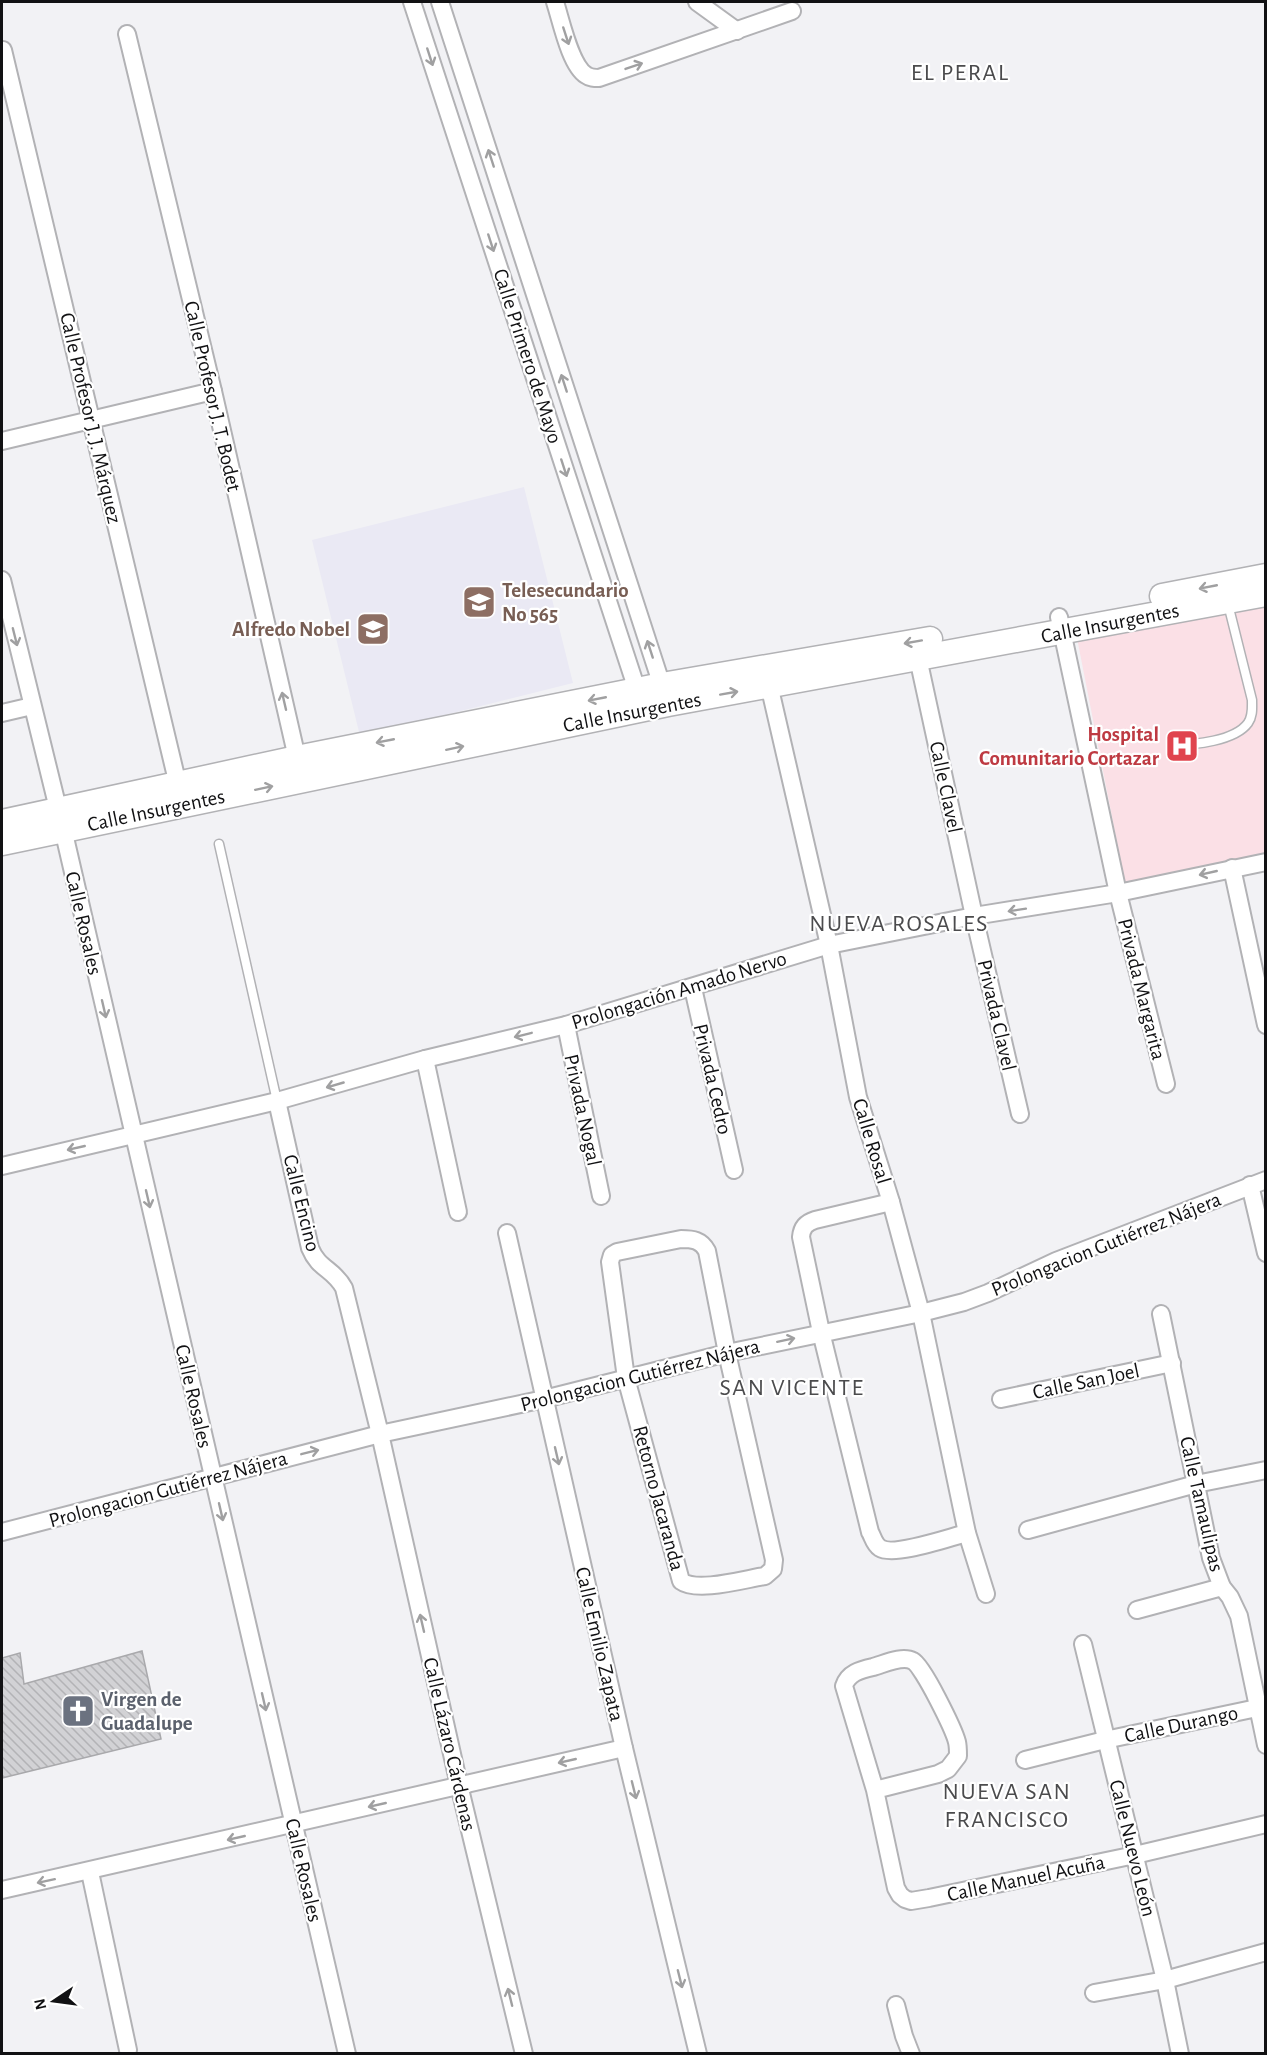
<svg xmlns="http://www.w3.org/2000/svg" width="1267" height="2055" viewBox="0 0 1267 2055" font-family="'Alegreya Sans',sans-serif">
  <defs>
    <pattern id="building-back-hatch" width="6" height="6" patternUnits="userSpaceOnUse" patternTransform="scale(1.5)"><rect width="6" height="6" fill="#d2d2d5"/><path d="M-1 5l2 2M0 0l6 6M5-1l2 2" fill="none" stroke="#b3b3b6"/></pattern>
  </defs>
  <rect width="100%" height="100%" fill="#f2f2f5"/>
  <path fill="#eae9f4" d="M524,487L573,683L360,736L312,540Z"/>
  <path fill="#fbe0e6" d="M1265,603V853L1125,883L1077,638Z"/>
  <path fill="url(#building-back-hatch)" stroke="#a9a9ac" stroke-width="1.5" d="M142,1651L161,1739L2,1778V1658L20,1653L24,1684Z"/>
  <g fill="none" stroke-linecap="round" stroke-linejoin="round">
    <g stroke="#b2b2b5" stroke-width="11">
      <g id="lane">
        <path d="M1173,745C1194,745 1235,741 1248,723C1253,716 1252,708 1252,700L1228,604"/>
        <path d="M219,844L277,1101"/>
      </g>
    </g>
    <g stroke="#b2b2b5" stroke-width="20">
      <g id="street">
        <path d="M412,2L640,699"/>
        <path d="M440,2L665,695"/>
        <path d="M555,2C561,20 570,65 586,75C590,78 594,78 599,78L792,11"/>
        <path d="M697,2L737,31"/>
        <path d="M127,34L213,391L297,758"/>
        <path d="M3,50L178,785"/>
        <path d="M2,441L213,391"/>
        <path d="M2,580L63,829L347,2054"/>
        <path d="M1059,617L1118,893L1166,1084"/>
        <path d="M918,658L974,916L1020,1114"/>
        <path d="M767,676L829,945L858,1097L891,1202L921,1313L967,1533L986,1594"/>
        <path d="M2,713L32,706"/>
        <path d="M1232,868L1266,1025"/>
        <path d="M693,988L734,1170"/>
        <path d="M566,1025L601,1196"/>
        <path d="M425,1059L458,1212"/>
        <path d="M277,1101L310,1248C319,1270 333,1268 344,1288L380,1434L459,1785L524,2054"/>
        <path d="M2,1166L277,1101L425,1059L566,1025L829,945L974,916L1118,893L1266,862"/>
        <path d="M1250,1185L1266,1253"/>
        <path d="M891,1202L815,1220C806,1223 802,1227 801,1237L821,1332L870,1532C873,1537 874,1544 880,1548C894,1557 950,1537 967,1533"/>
        <path d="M507,1233L624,1748L698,2054"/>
        <path d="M681,1239C693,1239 701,1240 707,1251L727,1353L774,1560L773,1569L765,1576C745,1579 697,1593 681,1581L626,1378L610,1262L612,1255L617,1252Z"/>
        <path d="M1161,1314L1211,1558L1222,1587L1230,1597L1239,1616L1266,1745"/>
        <path d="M1001,1399L1172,1363"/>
        <path d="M1028,1530L1196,1484L1266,1470"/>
        <path d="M2,1532L380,1434L544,1399L727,1353L921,1313L964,1302L988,1293L1056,1261L1266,1180"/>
        <path d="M1137,1610L1222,1587"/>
        <path d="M1083,1644L1165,1980L1180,2054"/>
        <path d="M1025,1760L1105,1740L1257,1708"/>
        <path d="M875,1790L938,1774L948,1769L958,1756C958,1752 958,1746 957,1742C954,1730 923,1666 913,1661C902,1655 884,1664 873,1667C860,1670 848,1673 844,1686L875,1790L896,1888L900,1895L905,1899L911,1901L929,1898L1135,1855L1266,1824"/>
        <path d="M90,1872L128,2050"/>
        <path d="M2,1890L624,1748"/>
        <path d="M1094,1993L1165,1980L1266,1952"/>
        <path d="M896,2005L904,2036L911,2054"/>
      </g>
    </g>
    <g stroke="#b2b2b5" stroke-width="27">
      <g id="secondary">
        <path d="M1162,596L1266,576"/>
        <path d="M2,822L297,758L662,685L930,639"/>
        <path d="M2,843L668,704L1266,594"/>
      </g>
    </g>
    <use href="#lane" stroke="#fff" stroke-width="8"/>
    <use href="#street" stroke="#fff" stroke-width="16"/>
    <use href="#secondary" stroke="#fff" stroke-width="24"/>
  </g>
  <defs><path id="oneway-shaft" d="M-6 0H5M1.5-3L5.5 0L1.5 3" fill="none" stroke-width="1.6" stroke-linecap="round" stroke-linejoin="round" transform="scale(1.5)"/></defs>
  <g stroke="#a0a0a1">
    <use href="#oneway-shaft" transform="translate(566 36) rotate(72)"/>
    <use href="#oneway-shaft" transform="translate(430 57) rotate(72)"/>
    <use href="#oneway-shaft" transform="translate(634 66) rotate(-19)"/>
    <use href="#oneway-shaft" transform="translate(491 158) rotate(-108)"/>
    <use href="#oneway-shaft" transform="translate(491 243) rotate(72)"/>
    <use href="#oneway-shaft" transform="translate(564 383) rotate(-108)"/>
    <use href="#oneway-shaft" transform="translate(564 468) rotate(72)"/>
    <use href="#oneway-shaft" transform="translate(1208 587) rotate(169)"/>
    <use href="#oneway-shaft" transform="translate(15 637) rotate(76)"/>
    <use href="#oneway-shaft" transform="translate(913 642) rotate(170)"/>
    <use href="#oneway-shaft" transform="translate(650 649) rotate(-108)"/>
    <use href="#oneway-shaft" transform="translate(729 693) rotate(-10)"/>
    <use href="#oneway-shaft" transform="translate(597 699) rotate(169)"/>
    <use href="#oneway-shaft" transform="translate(284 701) rotate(-103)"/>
    <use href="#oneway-shaft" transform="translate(385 741) rotate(169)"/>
    <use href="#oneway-shaft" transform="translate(455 748) rotate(-12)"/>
    <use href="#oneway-shaft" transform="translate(264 788) rotate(-12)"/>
    <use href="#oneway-shaft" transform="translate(1208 873) rotate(167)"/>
    <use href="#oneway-shaft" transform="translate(1017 910) rotate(171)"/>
    <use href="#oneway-shaft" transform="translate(104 1009) rotate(77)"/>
    <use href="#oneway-shaft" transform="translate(523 1035) rotate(166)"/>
    <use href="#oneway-shaft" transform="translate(335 1085) rotate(164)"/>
    <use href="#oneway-shaft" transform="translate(76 1148) rotate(167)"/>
    <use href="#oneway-shaft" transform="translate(148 1199) rotate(77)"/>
    <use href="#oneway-shaft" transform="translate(786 1340) rotate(-12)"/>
    <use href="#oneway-shaft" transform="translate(310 1452) rotate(-14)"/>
    <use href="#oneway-shaft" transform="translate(557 1456) rotate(77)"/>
    <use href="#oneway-shaft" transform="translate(221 1512) rotate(77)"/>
    <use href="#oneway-shaft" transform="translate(422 1623) rotate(-103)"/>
    <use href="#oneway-shaft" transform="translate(264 1702) rotate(77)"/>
    <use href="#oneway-shaft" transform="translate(567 1761) rotate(167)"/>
    <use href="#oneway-shaft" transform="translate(634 1790) rotate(76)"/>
    <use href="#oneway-shaft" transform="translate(377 1805) rotate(167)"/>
    <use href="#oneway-shaft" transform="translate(236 1838) rotate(167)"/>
    <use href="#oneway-shaft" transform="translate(46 1881) rotate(168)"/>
    <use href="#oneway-shaft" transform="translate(680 1979) rotate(76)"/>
    <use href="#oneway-shaft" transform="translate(510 1997) rotate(-104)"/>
  </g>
  <defs>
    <g id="school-square" transform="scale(1.725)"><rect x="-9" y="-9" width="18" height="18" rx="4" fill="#8d6e63" stroke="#fff"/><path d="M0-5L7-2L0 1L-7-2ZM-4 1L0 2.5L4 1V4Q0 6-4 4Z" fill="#fff"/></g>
    <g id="hospital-square" transform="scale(1.725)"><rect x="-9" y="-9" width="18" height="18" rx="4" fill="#e0444e" stroke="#fff"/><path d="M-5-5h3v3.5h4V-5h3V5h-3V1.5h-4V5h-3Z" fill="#fff"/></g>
    <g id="church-square" transform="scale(1.725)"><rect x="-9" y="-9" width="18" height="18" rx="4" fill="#6b7280" stroke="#fff"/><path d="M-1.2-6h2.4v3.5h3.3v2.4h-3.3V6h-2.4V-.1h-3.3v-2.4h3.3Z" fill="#fff"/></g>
  </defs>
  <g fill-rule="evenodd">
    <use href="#school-square" x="479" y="602"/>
    <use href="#school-square" x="373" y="629"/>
    <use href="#hospital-square" x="1182" y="746"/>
    <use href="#church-square" x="78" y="1711"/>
  </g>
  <g text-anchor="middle" stroke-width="4.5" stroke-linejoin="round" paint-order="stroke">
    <g font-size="21" fill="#111113" stroke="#fff">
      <text transform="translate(528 356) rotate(72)" y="7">Calle Primero de Mayo</text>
      <text transform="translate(213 396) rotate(77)" y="7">Calle Profesor J. T. Bodet</text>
      <text transform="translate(91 418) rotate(77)" y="7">Calle Profesor J. J. Márquez</text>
      <text transform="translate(1110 623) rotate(-11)" y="7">Calle Insurgentes</text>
      <text transform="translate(632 712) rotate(-11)" y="7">Calle Insurgentes</text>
      <text transform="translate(946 787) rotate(78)" y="7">Calle Clavel</text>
      <text transform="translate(156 810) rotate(-12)" y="7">Calle Insurgentes</text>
      <text transform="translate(84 923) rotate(77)" y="7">Calle Rosales</text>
      <text transform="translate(1142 989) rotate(76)" y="7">Privada Margarita</text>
      <text transform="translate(679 990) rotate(-17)" y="7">Prolongación Amado Nervo</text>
      <text transform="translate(997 1015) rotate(77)" y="7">Privada Clavel</text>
      <text transform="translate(713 1079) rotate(77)" y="7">Privada Cedro</text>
      <text transform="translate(583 1110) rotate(78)" y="7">Privada Nogal</text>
      <text transform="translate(872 1141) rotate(73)" y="7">Calle Rosal</text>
      <text transform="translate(302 1203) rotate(76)" y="7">Calle Encino</text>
      <text transform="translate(1106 1244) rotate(-22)" y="7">Prolongacion Gutiérrez Nájera</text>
      <text transform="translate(640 1375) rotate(-14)" y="7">Prolongacion Gutiérrez Nájera</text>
      <text transform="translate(1086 1381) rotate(-12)" y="7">Calle San Joel</text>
      <text transform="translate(194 1396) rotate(77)" y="7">Calle Rosales</text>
      <text transform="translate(168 1489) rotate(-15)" y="7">Prolongacion Gutiérrez Nájera</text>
      <text transform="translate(659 1498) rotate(75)" y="7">Retorno Jacaranda</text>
      <text transform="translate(1202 1504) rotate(77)" y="7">Calle Tamaulipas</text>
      <text transform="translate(600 1644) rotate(77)" y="7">Calle Emilio Zapata</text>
      <text transform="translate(1181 1724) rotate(-12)" y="7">Calle Durango</text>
      <text transform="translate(450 1744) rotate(77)" y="7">Calle Lázaro Cárdenas</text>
      <text transform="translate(1133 1848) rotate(76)" y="7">Calle Nuevo León</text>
      <text transform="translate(304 1870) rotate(77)" y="7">Calle Rosales</text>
      <text transform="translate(1026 1878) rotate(-12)" y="7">Calle Manuel Acuña</text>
    </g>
    <g font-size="21" font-weight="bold" fill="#785e54" stroke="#fff" text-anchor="start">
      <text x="502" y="597">Telesecundario<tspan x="502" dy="24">No 565</tspan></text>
      <text x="350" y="636" text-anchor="end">Alfredo Nobel</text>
    </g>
    <g font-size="21" font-weight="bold" fill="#be3a42" stroke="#fff" text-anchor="end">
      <text x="1159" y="741">Hospital<tspan x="1159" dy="24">Comunitario Cortazar</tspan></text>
    </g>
    <g font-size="21" font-weight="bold" fill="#5b616d" stroke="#fff" text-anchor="start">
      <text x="101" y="1706">Virgen de<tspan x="101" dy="24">Guadalupe</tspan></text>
    </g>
    <g font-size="24" letter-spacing="1.5" fill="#4b4b4d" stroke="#fff">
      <text x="960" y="80">EL PERAL</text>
      <text x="899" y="931">NUEVA ROSALES</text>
      <text x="792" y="1395">SAN VICENTE</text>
      <text x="1007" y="1799">NUEVA SAN<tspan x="1007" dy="28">FRANCISCO</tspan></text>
    </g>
  </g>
  <rect width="1267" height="2055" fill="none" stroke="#111113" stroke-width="6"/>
  <g transform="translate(54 2001) rotate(257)" stroke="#ffffff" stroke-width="4.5" paint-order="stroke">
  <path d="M0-4.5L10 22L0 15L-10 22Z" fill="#111113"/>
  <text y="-9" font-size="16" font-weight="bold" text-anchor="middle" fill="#111113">N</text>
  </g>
</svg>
